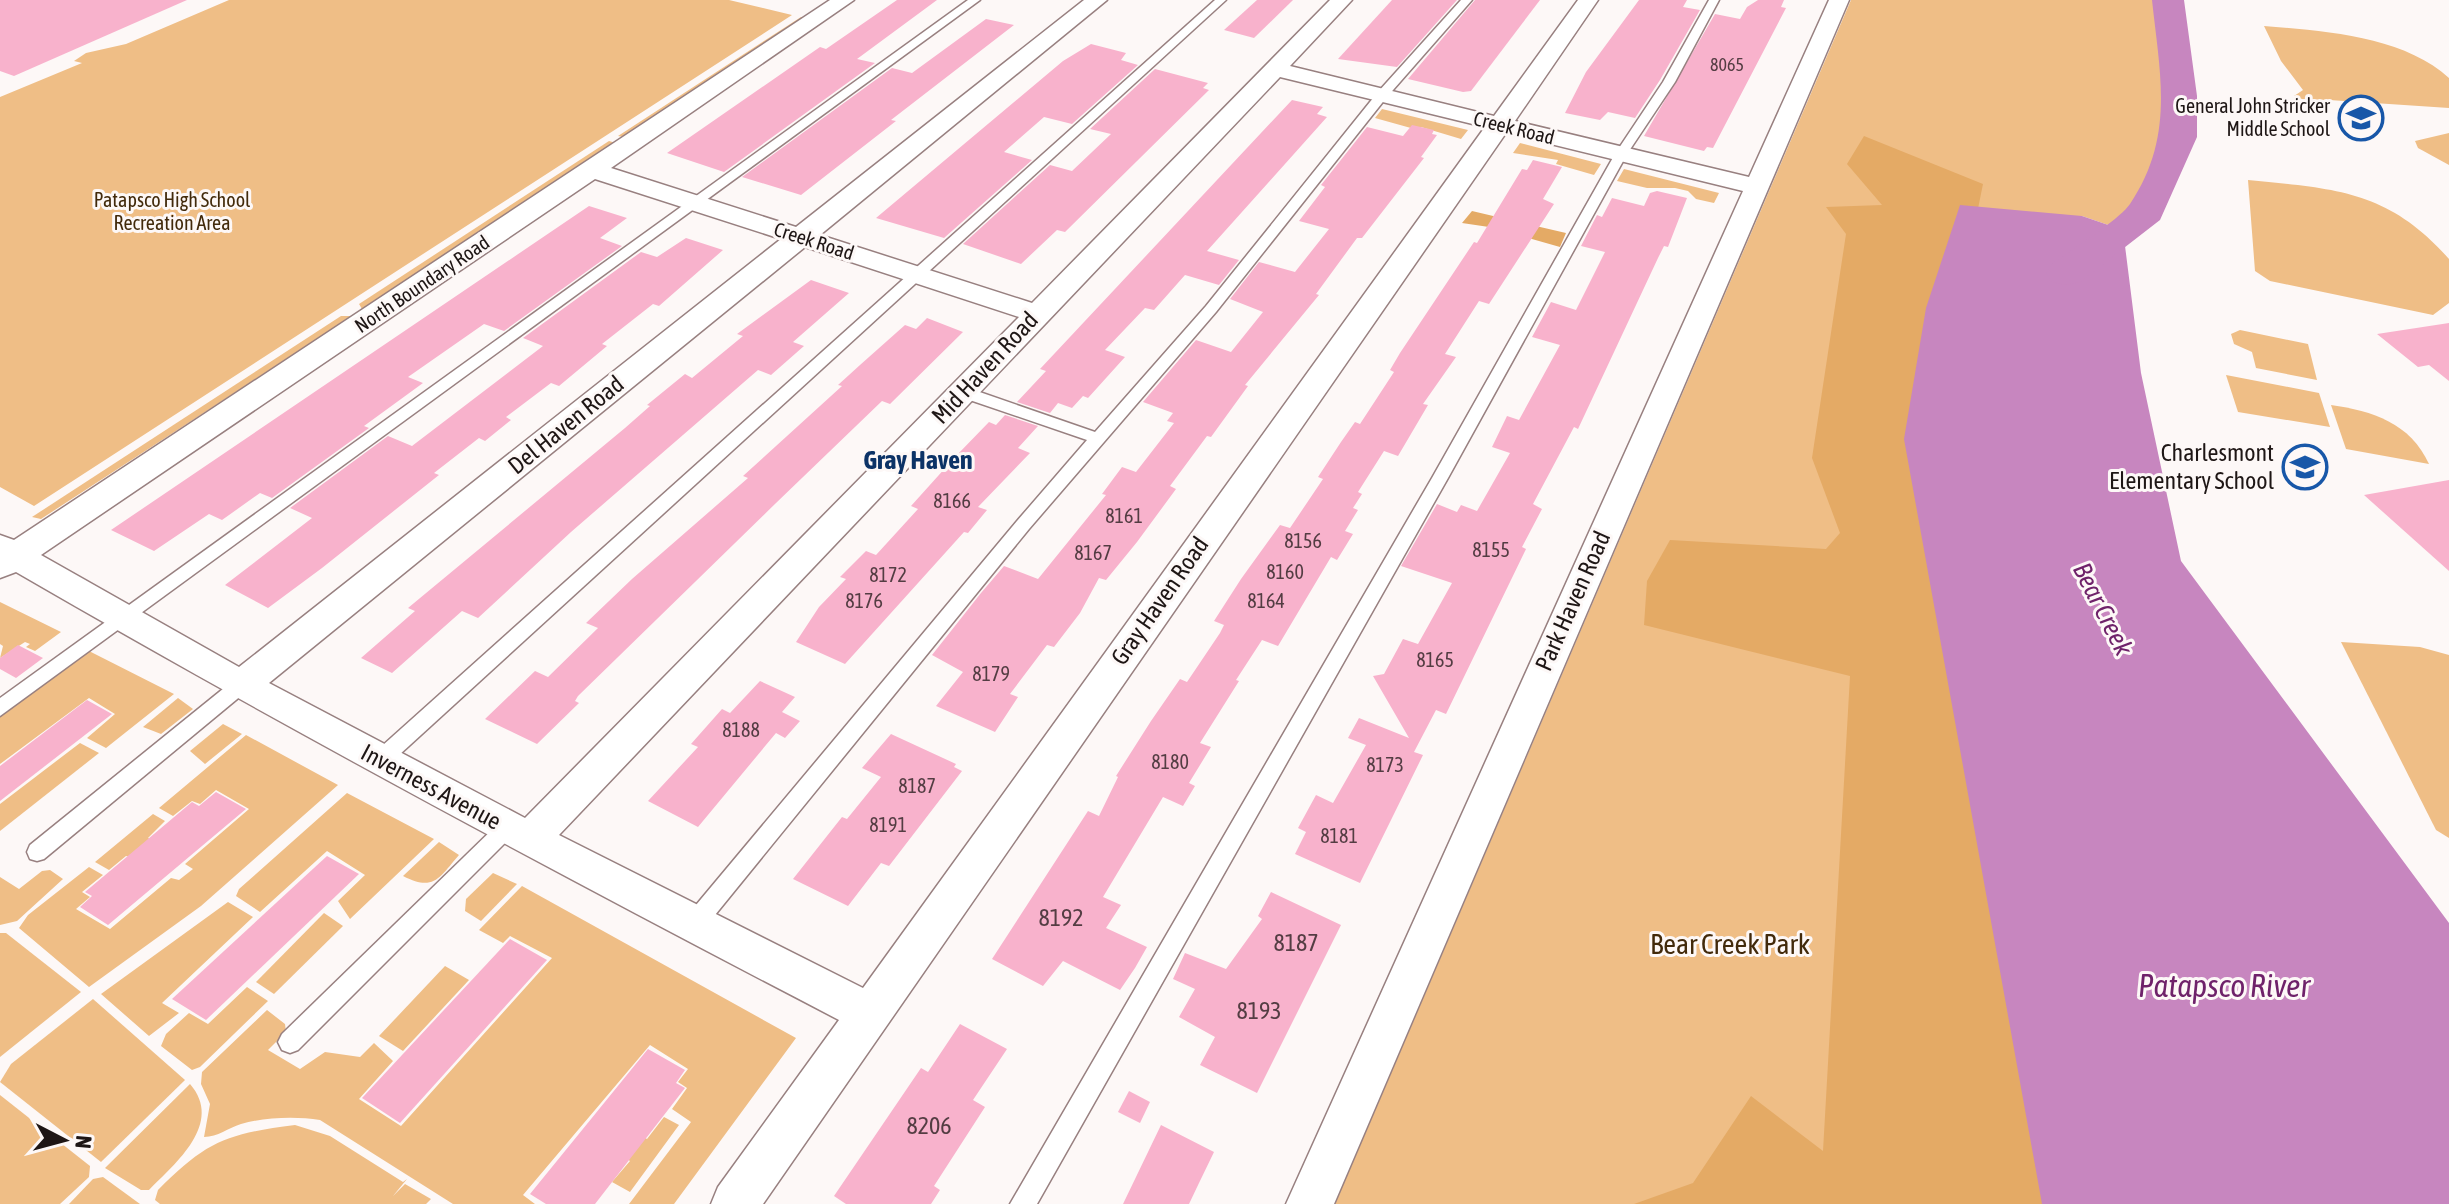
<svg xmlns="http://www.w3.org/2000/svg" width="2449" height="1204" viewBox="0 0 2449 1204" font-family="'Asap Condensed',sans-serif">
  <rect width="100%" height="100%" fill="#fdf8f7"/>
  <g fill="#efbe86">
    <path d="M229,0H729L792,15L34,506L0,487V97L82,63L74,61L86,53L126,44Z"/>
    <path d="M1851,0H2168L2180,96L2179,137L2146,212L2123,230L2082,216L2042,1204H1335Z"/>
    <path d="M801,17L807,18L623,137L618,136Z"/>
    <path d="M2264,26C2324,31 2403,36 2449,78V108L2329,100L2321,106L2294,96L2303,90L2281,61Z"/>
    <path d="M1382,109L1468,130L1461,139L1421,127L1418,130L1375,118Z"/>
    <path d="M2449,133V165L2418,148L2415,141Z"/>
    <path d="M609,141L616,143L362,309L359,304Z"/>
    <path d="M1520,143L1601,164L1594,175L1556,164L1558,160L1513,153Z"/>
    <path d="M1624,169L1719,193L1714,203L1696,199L1688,191L1675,188H1647L1617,181Z"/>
    <path d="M2248,180C2335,189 2388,190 2449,259V303L2433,315L2270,281L2255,271Z"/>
    <path d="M341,316H352L41,519L32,517Z"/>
    <path d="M2240,330L2308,344L2317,380L2256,368L2252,352L2234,344L2231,334Z"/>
    <path d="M2226,375L2319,393L2330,427L2238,412Z"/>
    <path d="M2331,405C2373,411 2410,423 2429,464L2346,449Z"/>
    <path d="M0,602L61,632L35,651L26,647L30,644L25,642L0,658L3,646L0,644Z"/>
    <path d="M2341,642L2420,647L2449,655V838L2436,830Z"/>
    <path d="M89,651L174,694L106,748L87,738L115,714L89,698L0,764V716Z"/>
    <path d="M178,698L193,709L161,734L143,727Z"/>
    <path d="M223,724L242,734L205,764L190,751Z"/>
    <path d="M246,735L338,785L201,906L89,987L19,928L28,915L89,867L103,875L82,892L90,897L76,909L110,929L171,878L179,880L193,869L185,864L249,809L216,790L200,804L192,801L173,816L159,808Z"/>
    <path d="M80,743L99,753L0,831V804Z"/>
    <path d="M347,793L434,839L350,919L338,901L365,875L327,851L260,912L236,896L239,889Z"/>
    <path d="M153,814L165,821L148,838L154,841L134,858L126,856L109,870L95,862Z"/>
    <path d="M439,842L459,855C439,878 434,892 403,876Z"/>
    <path d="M50,870L63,879L17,921L0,925V877L19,889L42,871Z"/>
    <path d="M493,873L517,884L481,921L465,911L466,899Z"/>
    <path d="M522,886L796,1038L674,1204H629L691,1122L672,1109L687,1088L678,1082L688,1069L650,1045L523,1195L535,1204H453L320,1120C296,1116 266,1117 241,1124C228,1128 218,1137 204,1137L210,1104L201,1084L202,1072L267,1010L285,1024L286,1032L268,1050L300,1069L325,1052L360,1057L374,1043L393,1061L359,1099L401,1126L552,958L510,936L503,943L479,930Z"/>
    <path d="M228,902L253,917L162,1003L179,1013L149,1036L101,994Z"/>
    <path d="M324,913L343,926L274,994L256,982Z"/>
    <path d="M0,933H6L81,992L0,1057Z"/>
    <path d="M445,966L469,980L403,1051L379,1036Z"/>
    <path d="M247,987L268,1001L200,1067L192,1070L161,1046L166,1034L189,1013L208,1024Z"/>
    <path d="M93,999L185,1080L101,1162L0,1082L11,1064Z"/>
    <path d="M190,1084C224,1123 176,1163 149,1190H141L105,1168Z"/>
    <path d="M0,1095L90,1166L89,1177L60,1204H0Z"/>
    <path d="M664,1117L679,1125L630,1192L612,1182L630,1161L621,1154L637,1133L647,1139Z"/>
    <path d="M295,1125L330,1136L403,1182L407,1179L393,1196L405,1184L431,1199L426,1204H160L155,1200L158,1190C207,1141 226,1134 295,1125Z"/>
    <path d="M103,1177L140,1204H69L93,1179Z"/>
  </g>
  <g fill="#e4aa65">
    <path d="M1864,136L1983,184L1934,426L2100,1204H1634L1693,1183L1751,1096L1823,1151L1850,676L1644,625L1647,581L1670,540L1826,549L1840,533L1812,458L1846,234L1826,207L1882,205L1847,164Z"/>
    <path d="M1472,211L1566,233L1560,247L1489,227L1462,223Z"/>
  </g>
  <path fill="#c786bf" d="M1960,205L2082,216L2123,230L2141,373L2181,561L2449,923V1204H2042L1904,439L1926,308Z"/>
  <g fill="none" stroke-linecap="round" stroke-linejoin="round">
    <path fill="#c786bf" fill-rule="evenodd" d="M2152,0H2184L2197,96V137L2160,220L2080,282L2066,285L2052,282L2046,273L2052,264C2070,251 2119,220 2130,204C2175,137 2160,75 2152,0Z"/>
  </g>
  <g fill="#f8b2cc">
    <path d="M0,0H187L14,76L0,71Z"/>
    <path d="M897,0H937L857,59L875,63L724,172L667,153L820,47L826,49Z"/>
    <path d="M1257,0H1293L1254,38L1224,30Z"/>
    <path d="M1392,0H1457L1397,67L1338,59Z"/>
    <path d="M1475,0H1540L1471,91L1463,92L1408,79Z"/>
    <path d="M1639,0H1687L1683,7L1700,10L1660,80L1635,118L1608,112L1600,120L1565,113L1586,72Z"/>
    <path d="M1758,0H1784L1781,7L1786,8L1713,148L1707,147L1704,151L1644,136L1715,14L1740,19L1747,7Z"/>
    <path d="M986,19L1014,25L891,120L896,121L801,195L742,177L892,68L912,73Z"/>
    <path d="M1091,44L1126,53L1121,60L1138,65L1072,124L1044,117L1004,152L1032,160L944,238L876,218L1063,61Z"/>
    <path d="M1155,69L1208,83L1203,88L1209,90L1065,232L1057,230L1021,264L963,244L1050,165L1072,171L1111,134L1090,129Z"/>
    <path d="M1292,100L1323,107L1317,114L1327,117L1207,251L1239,260L1219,285L1185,275L1154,310L1145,308L1105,350L1125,357L1088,398L1083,396L1072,408L1058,403L1050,413L1017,402L1046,371L1040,369Z"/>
    <path d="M1412,125L1434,130L1432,134L1437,135L1421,157L1424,158L1362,238H1357L1316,294L1319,295L1245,385L1248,386L1211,437L1207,436L1170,486L1176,489L1137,542L1106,580L1099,578L1080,613L1054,647L1047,645L1010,694L1018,697L995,732L936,706L963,672L932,655L981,593L1004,566L1038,579L1106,495L1102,494L1122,467L1136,472L1174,423L1167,421L1173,413L1143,402L1196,340L1231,352L1263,312L1230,299L1259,262L1295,272L1329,229L1299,221L1325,187L1321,185L1367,127L1403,136Z"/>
    <path d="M1533,160L1562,167L1543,199L1554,204L1489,304L1479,301L1445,354L1456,357L1423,404L1428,405L1398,456L1384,451L1358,492L1362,494L1353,508L1358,510L1345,531L1353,534L1337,560L1331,557L1278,646L1262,640L1236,680L1239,681L1200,743L1211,747L1189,783L1195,786L1183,806L1163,797L1103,897L1121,905L1106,928L1147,947L1135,968L1120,990L1063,961L1043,986L992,959L1088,811L1099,816L1118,777L1116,776L1151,721L1180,679L1187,682L1220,633L1224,625L1214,621L1241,579L1280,525L1290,528L1323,479L1318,477L1341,442L1355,422L1360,424L1394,372L1390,370L1400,353L1474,242L1477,243L1522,169L1527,170Z"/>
    <path d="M1657,191L1687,198L1668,247L1664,246L1658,258L1578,429L1574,427L1533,504L1542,509L1522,547L1526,549L1446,714L1436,710L1414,752L1423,755L1360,883L1295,854L1306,832L1298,828L1316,795L1333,803L1366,745L1348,738L1359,718L1409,738L1373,676L1384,674L1403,639L1418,644L1452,583L1401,566L1437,504L1457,512L1461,505L1477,511L1510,453L1492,447L1507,416L1519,420L1560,345L1532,337L1551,302L1576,310L1605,252L1581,246L1597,215L1602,217L1612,198L1644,206L1650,193Z"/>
    <path d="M589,206L627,218L600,238L622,246L504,331L484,324L408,377L423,383L364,426L369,428L272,498L260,493L222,520L209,514L154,551L111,530Z"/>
    <path d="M686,238L723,250L659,306L653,304L602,344L607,346L559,386L551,383L506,417L511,420L485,441L479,438L434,473L439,475L322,568L268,608L225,585L312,518L290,508L388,436L412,446L543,346L523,338L641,252L657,257Z"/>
    <path d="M811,280L849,293L793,342L804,346L771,375L758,370L571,532L478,618L462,611L392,673L361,658L415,611L408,608L625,428L650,406L647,405L685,374L692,378L743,336L737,334Z"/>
    <path d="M927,318L963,332L890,404L882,401L776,503L578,696L575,701L579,703L537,744L485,719L535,671L548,677L598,628L586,623L632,579L748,478L743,476L842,386L838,385L860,365L905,325L916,329Z"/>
    <path d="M2449,323V381L2429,365L2418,367L2377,334Z"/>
    <path d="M1005,415L1038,426L1018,448L1030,453L978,507L987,510L968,533L964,532L845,664L796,642L819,607L846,579L840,577L866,551L876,555L918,509L911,506L956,456L989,422L996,425Z"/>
    <path d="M2449,480V571L2364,495Z"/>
    <path d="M18,645L43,658L16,678L0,669V658Z"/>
    <path d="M760,681L795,697L782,712L800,721L785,738L776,733L698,827L648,801L698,747L691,744L722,709L730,713Z"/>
    <path d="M87,700L112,714L0,801V766Z"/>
    <path d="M891,734L956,764L954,767L962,771L889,866L881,863L848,906L793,879L842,817L847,819L881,777L862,768Z"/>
    <path d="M216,792L246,809L108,925L80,907L92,896L85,892L192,802L199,806Z"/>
    <path d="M327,856L359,874L206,1020L172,999Z"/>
    <path d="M1271,892L1341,925L1257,1093L1200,1065L1215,1037L1179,1017L1195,989L1173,979L1185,953L1226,969L1262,919L1258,916Z"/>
    <path d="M510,939L547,960L400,1123L362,1098Z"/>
    <path d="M960,1024L1007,1049L973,1100L985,1107L934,1186L940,1190L931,1204H846L834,1196L921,1068L928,1072Z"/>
    <path d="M648,1049L685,1070L676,1083L685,1088L595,1204H546L530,1194Z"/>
    <path d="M1129,1091L1150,1102L1140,1123L1118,1112Z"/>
    <path d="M1161,1125L1214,1152L1199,1183L1189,1204H1123Z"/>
  </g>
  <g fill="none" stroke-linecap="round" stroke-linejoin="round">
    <g stroke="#988080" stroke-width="3">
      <g id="service">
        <path d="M968,0H980L0,716V698Z"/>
        <path d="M1215,0H1226L387,766L380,768L373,766L370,760L373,754Z"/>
        <path d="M1461,0H1472L1386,98L1216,312L1029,529L702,931L694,934L686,931L683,924L686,917L1017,521L1087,440L958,396L955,392L958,388H968L1095,432L1206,306L1378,92Z"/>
        <path d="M1709,0H1719L1675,82L1627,154L1448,478L1037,1204H1010L1432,478L1615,154L1663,82Z"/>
        <path d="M241,677L248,680L250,685L248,690L44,859L37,861L30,859L27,852L30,845L234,680Z"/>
        <path d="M507,819L514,822L517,828L514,834L298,1050L290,1053L282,1050L278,1042L282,1034L500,822Z"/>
      </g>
    </g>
    <g stroke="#988080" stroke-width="3">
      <path id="minor" d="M830,0H854L611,168L796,227L1084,0H1107L820,235L1032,303L1330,0H1352L1290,66L1494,116L1578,0H1598L1515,121L1749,177L1829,0H1849L1334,1204H1286L1743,191L1506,133L763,1204H711L718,1187L839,1020C562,876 287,729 16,572L0,578V535L14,540ZM1280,77L1485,127L863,988L559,835ZM595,179L781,239L239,667L41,555ZM805,247L1019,317L525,818L269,683Z"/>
    </g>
    <use href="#service" fill="#fff" fill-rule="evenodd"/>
    <use href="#minor" fill="#fff" fill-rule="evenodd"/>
  </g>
  <defs>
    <g id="school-ring" transform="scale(2.3)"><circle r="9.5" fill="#fdf8f7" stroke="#1857a8" stroke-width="1.5"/><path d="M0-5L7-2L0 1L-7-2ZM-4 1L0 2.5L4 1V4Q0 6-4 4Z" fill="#1857a8"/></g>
  </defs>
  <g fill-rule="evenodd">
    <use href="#school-ring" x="2361" y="118"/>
    <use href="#school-ring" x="2305" y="467"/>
  </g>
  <g text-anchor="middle" stroke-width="6" stroke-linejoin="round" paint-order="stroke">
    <g font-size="18" fill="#543d43">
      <text x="1727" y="71">8065</text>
    </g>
    <g font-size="20" fill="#1e1615" stroke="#fdf8f7" text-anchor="end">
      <text x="2330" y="113">General John Stricker<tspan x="2330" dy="23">Middle School</tspan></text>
    </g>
    <g font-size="20" fill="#1e1615" stroke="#fdf8f7">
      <text transform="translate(1514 128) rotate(14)" y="7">Creek Road</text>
      <text transform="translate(814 241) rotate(18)" y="7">Creek Road</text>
      <text transform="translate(422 284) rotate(-34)" y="7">North Boundary Road</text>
    </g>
    <g font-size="20" fill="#422a0b" stroke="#fdf8f7">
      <text x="172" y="207">Patapsco High School<tspan x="172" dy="23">Recreation Area</tspan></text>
    </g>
    <g font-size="20" fill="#543d43">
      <text x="952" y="508">8166</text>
      <text x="1124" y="523">8161</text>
      <text x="1303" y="548">8156</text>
      <text x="1491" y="557">8155</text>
      <text x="1093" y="560">8167</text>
      <text x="1285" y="579">8160</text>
      <text x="888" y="582">8172</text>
      <text x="864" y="608">8176</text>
      <text x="1266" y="608">8164</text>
      <text x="1435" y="667">8165</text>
      <text x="991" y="681">8179</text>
      <text x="741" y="737">8188</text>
      <text x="1170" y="769">8180</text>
      <text x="1385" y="772">8173</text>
      <text x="917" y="793">8187</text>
      <text x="888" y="832">8191</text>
      <text x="1339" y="843">8181</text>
    </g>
    <g font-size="24" fill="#1e1615" stroke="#fdf8f7">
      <text transform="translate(985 368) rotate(-47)" y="8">Mid Haven Road</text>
      <text transform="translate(566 425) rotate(-39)" y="8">Del Haven Road</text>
      <text transform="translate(1160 601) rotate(-55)" y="8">Gray Haven Road</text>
      <text transform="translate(1573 601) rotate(-66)" y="8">Park Haven Road</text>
      <text transform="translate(431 787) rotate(28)" y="8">Inverness Avenue</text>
    </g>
    <g font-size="24" fill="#1e1615" stroke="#fdf8f7" text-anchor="end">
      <text x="2274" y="461">Charlesmont<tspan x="2274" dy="28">Elementary School</tspan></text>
    </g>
    <g font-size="24" fill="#543d43">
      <text x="1061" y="926">8192</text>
      <text x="1296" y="951">8187</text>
      <text x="1259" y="1019">8193</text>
      <text x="929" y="1134">8206</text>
    </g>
    <g font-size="26" font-weight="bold" fill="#0c3367" stroke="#fdf8f7">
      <text x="918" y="469">Gray Haven</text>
    </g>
    <g font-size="26" font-style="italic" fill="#6f226a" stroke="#fdf8f7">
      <text transform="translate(2103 609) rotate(63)" y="9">Bear Creek</text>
    </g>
    <g font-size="28" fill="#422a0b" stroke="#fdf8f7">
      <text x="1730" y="954">Bear Creek Park</text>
    </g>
    <g font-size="32" font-style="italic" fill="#6f226a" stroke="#fdf8f7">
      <text x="2224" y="997">Patapsco River</text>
    </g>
  </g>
  <g transform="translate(64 1140) rotate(96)" stroke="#fdf8f7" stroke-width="6" paint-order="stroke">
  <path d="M0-6L14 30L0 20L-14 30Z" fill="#1e1615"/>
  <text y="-12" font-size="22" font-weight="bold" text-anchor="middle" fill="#1e1615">N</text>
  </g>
</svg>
